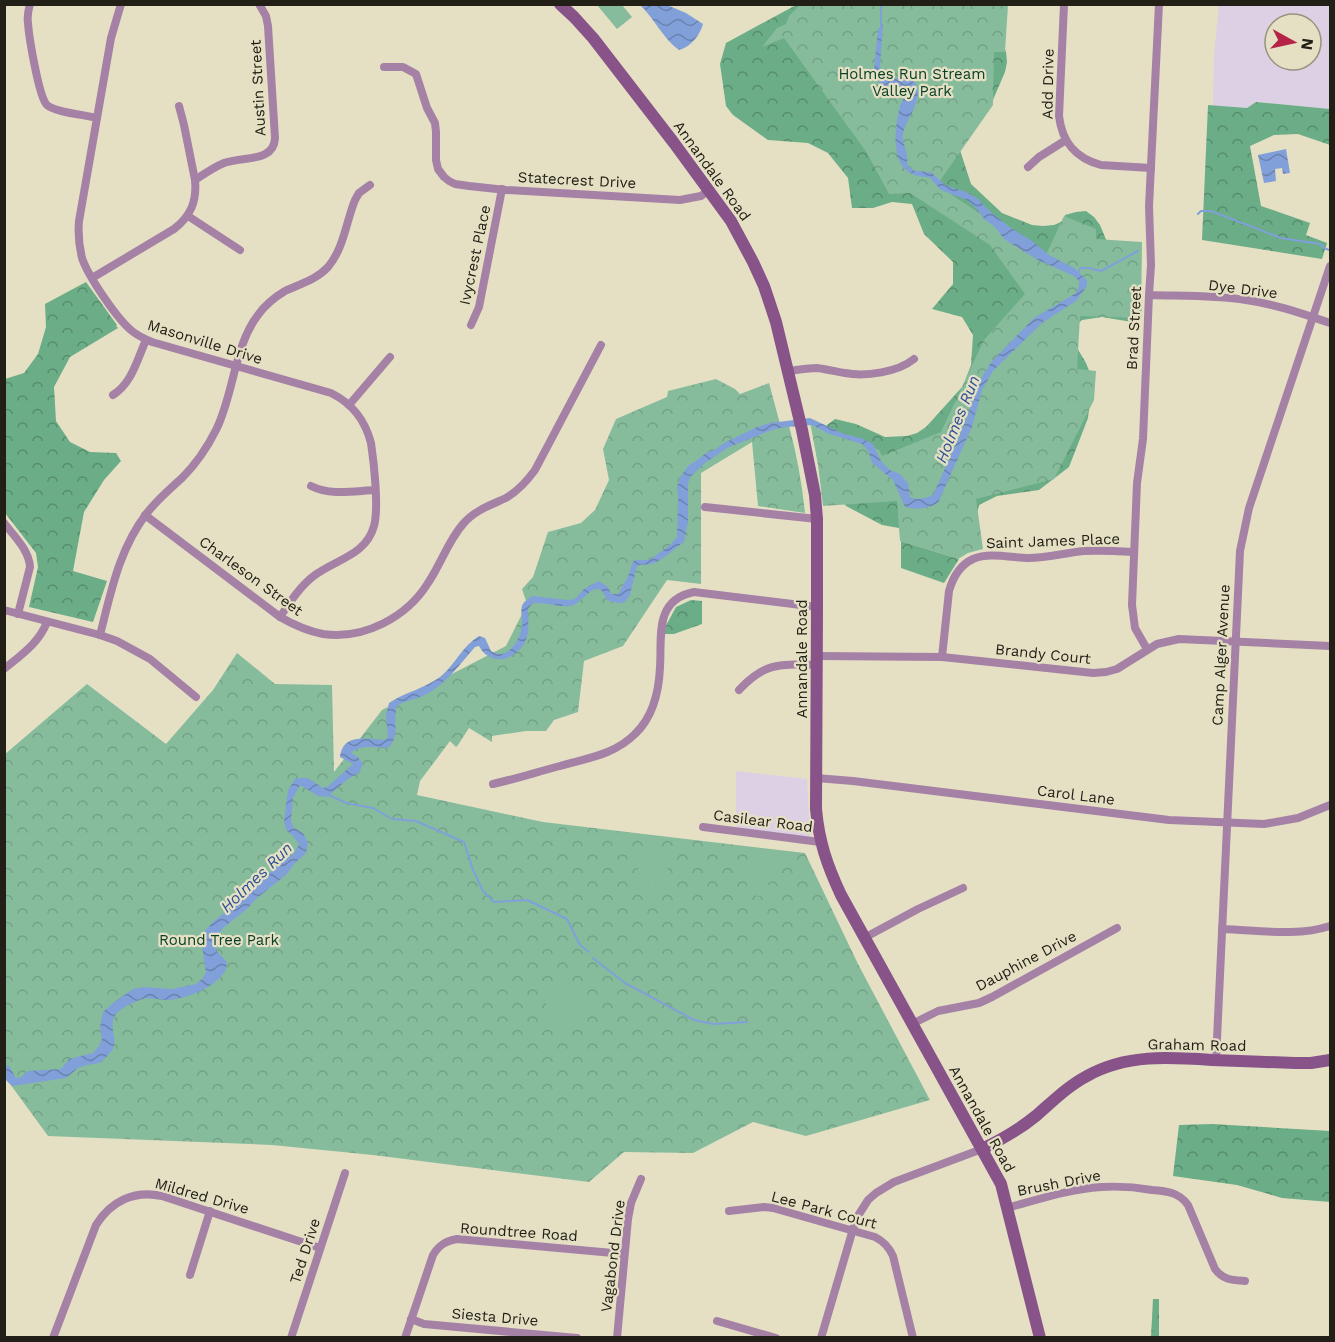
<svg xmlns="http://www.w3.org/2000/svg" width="1335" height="1342" viewBox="0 0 1335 1342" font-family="'Work Sans',sans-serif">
  <defs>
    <pattern id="forest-crowns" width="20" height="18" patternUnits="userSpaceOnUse" patternTransform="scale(1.5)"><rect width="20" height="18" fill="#6aad87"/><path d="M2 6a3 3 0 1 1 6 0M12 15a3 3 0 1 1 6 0" fill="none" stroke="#578c6d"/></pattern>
    <pattern id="park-crowns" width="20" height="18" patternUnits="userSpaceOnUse" patternTransform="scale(1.5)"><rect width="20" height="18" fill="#86bc9c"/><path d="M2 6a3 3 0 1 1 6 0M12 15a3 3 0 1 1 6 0" fill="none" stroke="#73a186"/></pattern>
    <pattern id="water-waves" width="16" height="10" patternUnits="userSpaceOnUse" patternTransform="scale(1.5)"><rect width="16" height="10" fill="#81a0d9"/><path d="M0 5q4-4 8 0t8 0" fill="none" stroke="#6982af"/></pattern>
  </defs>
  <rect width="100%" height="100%" fill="#e5e0c4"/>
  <g fill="#dcd0e4" fill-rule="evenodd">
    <path d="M1219,5H1330V109L1256,102L1247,108L1213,106L1214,54ZM1275,24H1311V60H1275Z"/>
    <path d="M736,771L807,779L810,838L736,827Z"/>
  </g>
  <g fill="url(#forest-crowns)">
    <path d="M796,5H1004L1000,36L1006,52L1007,62L1005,72L989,109L959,147L971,184L1002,213L1032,225L1043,226L1054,225L1063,221L1065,215L1076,212L1086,211L1094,217L1100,225L1112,254L1140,292L1142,318L1132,322L1102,317L1082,320L1074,327L1070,336L1086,363L1090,373L1091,392L1088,418L1069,467L1039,490L997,496L979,505L972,535L933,534L882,525L846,506L840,497L827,425L835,419L856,424L885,437L907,436L917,433L926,427L963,386L971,365L973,335L962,317L932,309L953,284V262L924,234L912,204L892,202L873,208H852L848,178L828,153L808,143L768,140L733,115L726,106L720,64L726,43Z"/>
    <path d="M1256,102L1330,109V145L1298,134L1274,135L1250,146L1261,206L1310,223L1306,235L1327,243L1322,259L1202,240L1208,105L1247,108Z"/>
    <path d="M86,282L117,325L116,326L118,328L70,357L54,387L56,421L70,442L90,452L116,453L121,461L104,480L84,512L73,571L107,581L93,622L29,607L38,567L36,553L5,513V379L24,373L38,354L46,327L45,304Z"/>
    <path d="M901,541L959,559L944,583L901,568Z"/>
    <path d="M691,600L702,601V624L674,634H663V631L676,607Z"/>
    <path d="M1212,1124L1330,1131V1202L1282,1198L1237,1185L1173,1176L1179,1125Z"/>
    <path d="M1153,1299H1159V1337H1151Z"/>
  </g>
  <g fill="url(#park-crowns)">
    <path d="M800,5H1008L1005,52H994L993,105L937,185L1045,257L1064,216L1096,229V239L1142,242L1141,318L1080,316L1077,369L1096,371L1094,400L1054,479L976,499L983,549L968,553L958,559L900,541L897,501L823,506L818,465L810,422L879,450L882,456L941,432L984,340L1025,294L990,245L910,193L889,194L867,153L784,38L762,47L777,28L786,24L789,16Z"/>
    <path d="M716,379L735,389L740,394L769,383L780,424L789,426C797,455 802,484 805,513L758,506L752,442L701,473V584L667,580L623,646L584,661L578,712L554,720L546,731H526L492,736V742L469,728L458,745L456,747L450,741L420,781L417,795L543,822L805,853L858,964L930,1100L806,1136L753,1122L693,1153L624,1152L589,1182L373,1155L272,1145L48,1136L5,1077L4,755L87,684L166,744L213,690L237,653L275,684L332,685L334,772L382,710L506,646L527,604L522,589L533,577L548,532L581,523L595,510L609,480L603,449L616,419L667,397L668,391Z"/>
  </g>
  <g fill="#86bc9c">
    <path d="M597,5H622L632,17L617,29Z"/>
    <path d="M641,850L670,855L665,888L636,884Z"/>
    <path d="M755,852L781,855L780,867L754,864Z"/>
    <path d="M753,867L780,870L778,882L752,879Z"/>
    <path d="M751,883L778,886V888L782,889L781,895H777L776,898L750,895V892L746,891L747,885H751Z"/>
    <path d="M564,983L570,984L589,1003L567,1025C540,1022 539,990 564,983Z"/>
  </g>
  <g fill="url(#water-waves)">
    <path d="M640,5H667L686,13L703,24C700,35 691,47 679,50C663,39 655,19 640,5Z"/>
    <path d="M883,24L880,66L884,78H913C915,83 918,88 918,92C918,107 906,120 903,134C902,144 909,154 907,163L908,166L915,171L931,172L945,185L966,192L977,198L992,213L1011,228L1032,241L1049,255L1074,268L1087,280V286L1076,301L1042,323L993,371L982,390L972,427L938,503C926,509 918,510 905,507L893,480L872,463L868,451L862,444L827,433L812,425L787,427L775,429L729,447L705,463L691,476L688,483V522L684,542C675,548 661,562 651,564C646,565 642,564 637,566L630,595L624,603L612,602L606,599C597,573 584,604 570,606C559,607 547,603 536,603L532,604L528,609C528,620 530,632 525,642C515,661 490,667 479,646L475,647C460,664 447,683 427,694C417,699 406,700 397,706C392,722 401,735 388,748C375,748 361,744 351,753L358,757L363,764L359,773L348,779L327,797L318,796L300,785L293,798L291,821L294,828L303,833L308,843L306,853L295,863L286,875L257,898L247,909L223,928L216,939V950L227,962C227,965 226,970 225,971C216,987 186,999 169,1000C158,1000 147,996 137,1001C128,1005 114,1011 113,1021C111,1031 117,1039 113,1049C110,1054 104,1059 100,1063L87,1065L78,1068L66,1078L12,1086L5,1079L4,1065L9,1066L16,1078L21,1077L28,1071L61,1069L69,1059L93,1053L99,1046L102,1039L100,1027L103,1012L113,1003L133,989L144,987L172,989L196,984L202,979L206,972L202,946L204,932L213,922L235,904L247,891L294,853L299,844L292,835L286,829L284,821L288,790L296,778H308L323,788L327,787L353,764L340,757C343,733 366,739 384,740L388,737L386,715L389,703C405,692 424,689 440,677C455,665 462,646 479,636L485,638L491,651C493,652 497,654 500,654C512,654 521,636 522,626C523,620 520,612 522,606C523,602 528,599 532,596L568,600L575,599L584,589L599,581L608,587L611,594H618L628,577L633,561L637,560H646L651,559L670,545L677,537L678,498L677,487L680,477L689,465L696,461L706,453L716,449L724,443L757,427L770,423L810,418L844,434L861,438L873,444L881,461L890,470L900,474L908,483L910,497C918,501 925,498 933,495L959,437L983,375L992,361L1034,318L1076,293L1079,286V281L1074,276L1038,260L1004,239L995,227L984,219L977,209L967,200L941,190L929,177C890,178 893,138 899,110C901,101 906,97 905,87L885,86L879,82L874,69L878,29Z"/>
    <path d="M1286,149L1290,173L1283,174L1282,168L1275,169L1276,181L1264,183L1258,155Z"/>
  </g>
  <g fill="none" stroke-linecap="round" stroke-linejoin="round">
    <g stroke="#81a0d9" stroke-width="2">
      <path d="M881,29V4"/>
      <path d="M1198,214L1201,211H1211L1281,238L1320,244L1324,248L1329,250"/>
      <path d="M1079,272L1080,268H1088L1101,271L1138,251"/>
      <path d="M329,795L346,803L373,808L392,819L416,821L464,842L473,870L483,891L494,902L527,900L567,919L580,945L589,952"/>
      <path d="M593,958L625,983L694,1020L713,1024L747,1022"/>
    </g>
    <g stroke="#a681a6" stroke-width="8">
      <path d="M30,4C28,11 27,17 28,23C29,37 39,98 47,105C54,112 86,115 97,118"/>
      <path d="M121,4L111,38L79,221C78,233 79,246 82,258C88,276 117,319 132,331C138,336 145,339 152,342L331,393C353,404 365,420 371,443C374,463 379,508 374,526C366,555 337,559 315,575C300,586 290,602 280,617"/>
      <path d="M1064,4L1059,116C1062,142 1075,158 1101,165L1151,168"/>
      <path d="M384,67H403L416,74L427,108L435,123L436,132V160L438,169L444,177L449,181L455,184L469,186L506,190L680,200L701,196L709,190"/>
      <path d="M179,106L184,125L195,180"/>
      <path d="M1028,167L1039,157L1066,140"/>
      <path d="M188,216L240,250"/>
      <path d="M92,278L174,229C191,216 197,201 195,180C204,174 214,167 224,163C242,156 274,163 275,138L268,26L266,16L259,4"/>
      <path d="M1149,295C1181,296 1215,295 1246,300C1275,304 1303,314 1330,323"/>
      <path d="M471,325L479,307L502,189"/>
      <path d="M788,371C798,370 807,368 817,368C827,369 836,372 845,373C866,377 898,372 914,359"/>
      <path d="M113,395C132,383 137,360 146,340"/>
      <path d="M349,405L390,357"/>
      <path d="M311,486C331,496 354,491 375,490"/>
      <path d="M705,507L817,519"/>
      <path d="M145,515L280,617C294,625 307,631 323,634C364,640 407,617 428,583C441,564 448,541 463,524C475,510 491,505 506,498C518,491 527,481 535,470L601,345"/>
      <path d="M4,523C14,536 29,550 30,567L18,614"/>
      <path d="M4,610L100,635L117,641L150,659L196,697"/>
      <path d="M100,635C111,592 119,549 147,513C157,500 170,489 182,478C196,464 207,448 216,430C234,394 234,346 258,315C265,305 275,297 285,291C300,284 316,280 328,267C344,248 346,222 355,200L359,193L370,185"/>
      <path d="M1147,649L1135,628L1132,605L1137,483L1143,439L1149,295L1151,265L1149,206L1159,4"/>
      <path d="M817,656L942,657L1093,673L1106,672L1117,669L1157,644L1179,639L1330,646"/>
      <path d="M942,657L949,591C953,577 960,565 973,559C990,552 1011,558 1028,558C1047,558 1065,553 1083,551C1100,550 1117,551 1134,552"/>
      <path d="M4,669C21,655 39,643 47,622"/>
      <path d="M739,690C765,662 780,664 817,665"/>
      <path d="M816,778L853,781L1169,820L1264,824L1298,818L1330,805"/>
      <path d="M493,784C515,779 537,772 560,766C587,758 614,755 635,734C653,717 659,691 660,667C662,636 654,600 694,592L817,607"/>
      <path d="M703,827L820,842"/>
      <path d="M1222,929C1258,930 1296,937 1330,926"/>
      <path d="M864,938L918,909L963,888"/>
      <path d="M912,1024L938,1011L979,1003L992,997L1117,928"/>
      <path d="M1216,1060L1240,551L1249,508L1330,266"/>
      <path d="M1006,1208C1037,1200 1069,1189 1101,1187C1118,1186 1135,1187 1152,1190C1166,1191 1179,1192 1188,1205L1215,1269C1223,1280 1232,1280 1245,1281"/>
      <path d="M729,1211L764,1207L773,1208L875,1237C883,1241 889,1247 893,1256L913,1338"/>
      <path d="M190,1275L210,1211"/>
      <path d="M411,1319L424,1324L577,1338"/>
      <path d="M717,1321L776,1338"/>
      <path d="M53,1338L96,1225C111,1201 134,1190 162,1196L320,1248"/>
      <path d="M291,1338L345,1173"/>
      <path d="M405,1338L433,1255C439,1245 446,1241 457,1239L624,1254"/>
      <path d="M617,1338L628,1219L631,1203L641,1179"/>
      <path d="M821,1338L856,1219L868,1200L876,1193L894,1182L982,1149"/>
    </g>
    <g stroke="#885389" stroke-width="12">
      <path d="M560,4L574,17L593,38L674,143L731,221L753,262L764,286L776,322L802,430L815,495L817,519V607L816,809C819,842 827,865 841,895L1001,1184L1040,1338"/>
      <path d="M982,1149C1001,1140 1020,1129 1037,1115C1053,1101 1068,1086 1087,1076C1126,1054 1169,1057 1212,1060C1240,1061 1267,1062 1295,1063H1311L1330,1060"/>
    </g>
  </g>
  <g text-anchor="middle" stroke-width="4.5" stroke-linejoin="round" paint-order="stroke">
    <g font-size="15" fill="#084027" stroke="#e5e0c4">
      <text x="912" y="79">Holmes Run Stream<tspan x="912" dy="17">Valley Park</tspan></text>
      <text x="219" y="945">Round Tree Park</text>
    </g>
    <g font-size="15" fill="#222016" stroke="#e5e0c4">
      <text transform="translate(1048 84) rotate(-89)" y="5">Add Drive</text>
      <text transform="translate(258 88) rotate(-93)" y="5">Austin Street</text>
      <text transform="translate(712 171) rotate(54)" y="5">Annandale Road</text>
      <text transform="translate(577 180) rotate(3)" y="5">Statecrest Drive</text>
      <text transform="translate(475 255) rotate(-78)" y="5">Ivycrest Place</text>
      <text transform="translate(1243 289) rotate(7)" y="5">Dye Drive</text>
      <text transform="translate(1134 328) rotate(-87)" y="5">Brad Street</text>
      <text transform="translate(205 342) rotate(17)" y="5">Masonville Drive</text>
      <text transform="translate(1053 541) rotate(-2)" y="5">Saint James Place</text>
      <text transform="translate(251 576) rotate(36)" y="5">Charleson Street</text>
      <text transform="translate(1043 654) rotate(6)" y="5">Brandy Court</text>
      <text transform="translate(1221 655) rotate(-87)" y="5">Camp Alger Avenue</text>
      <text transform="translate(802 659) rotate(-90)" y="5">Annandale Road</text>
      <text transform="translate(1076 795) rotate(7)" y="5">Carol Lane</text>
      <text transform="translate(763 821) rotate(7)" y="5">Casilear Road</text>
      <text transform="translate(1026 961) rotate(-28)" y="5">Dauphine Drive</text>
      <text transform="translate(1197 1045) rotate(1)" y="5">Graham Road</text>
      <text transform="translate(982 1119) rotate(61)" y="5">Annandale Road</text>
      <text transform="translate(1059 1183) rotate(-11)" y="5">Brush Drive</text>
      <text transform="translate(202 1196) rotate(16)" y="5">Mildred Drive</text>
      <text transform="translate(824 1210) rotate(15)" y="5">Lee Park Court</text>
      <text transform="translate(519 1232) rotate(4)" y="5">Roundtree Road</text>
      <text transform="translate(305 1251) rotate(-72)" y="5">Ted Drive</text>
      <text transform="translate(613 1256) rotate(-83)" y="5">Vagabond Drive</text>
      <text transform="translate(495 1317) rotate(5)" y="5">Siesta Drive</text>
    </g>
    <g font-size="16" font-style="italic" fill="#2c5094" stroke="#e5e0c4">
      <text transform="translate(957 419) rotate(-68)" y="6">Holmes Run</text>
      <text transform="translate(256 877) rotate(-44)" y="6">Holmes Run</text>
    </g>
  </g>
  <rect width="1335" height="1342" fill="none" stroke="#222016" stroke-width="12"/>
  <g transform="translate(1293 42) rotate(98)"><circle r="28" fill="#e5e0c4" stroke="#97937e" stroke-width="1.5"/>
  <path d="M0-4.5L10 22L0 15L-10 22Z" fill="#b52346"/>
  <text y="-9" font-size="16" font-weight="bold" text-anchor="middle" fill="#222016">N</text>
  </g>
</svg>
